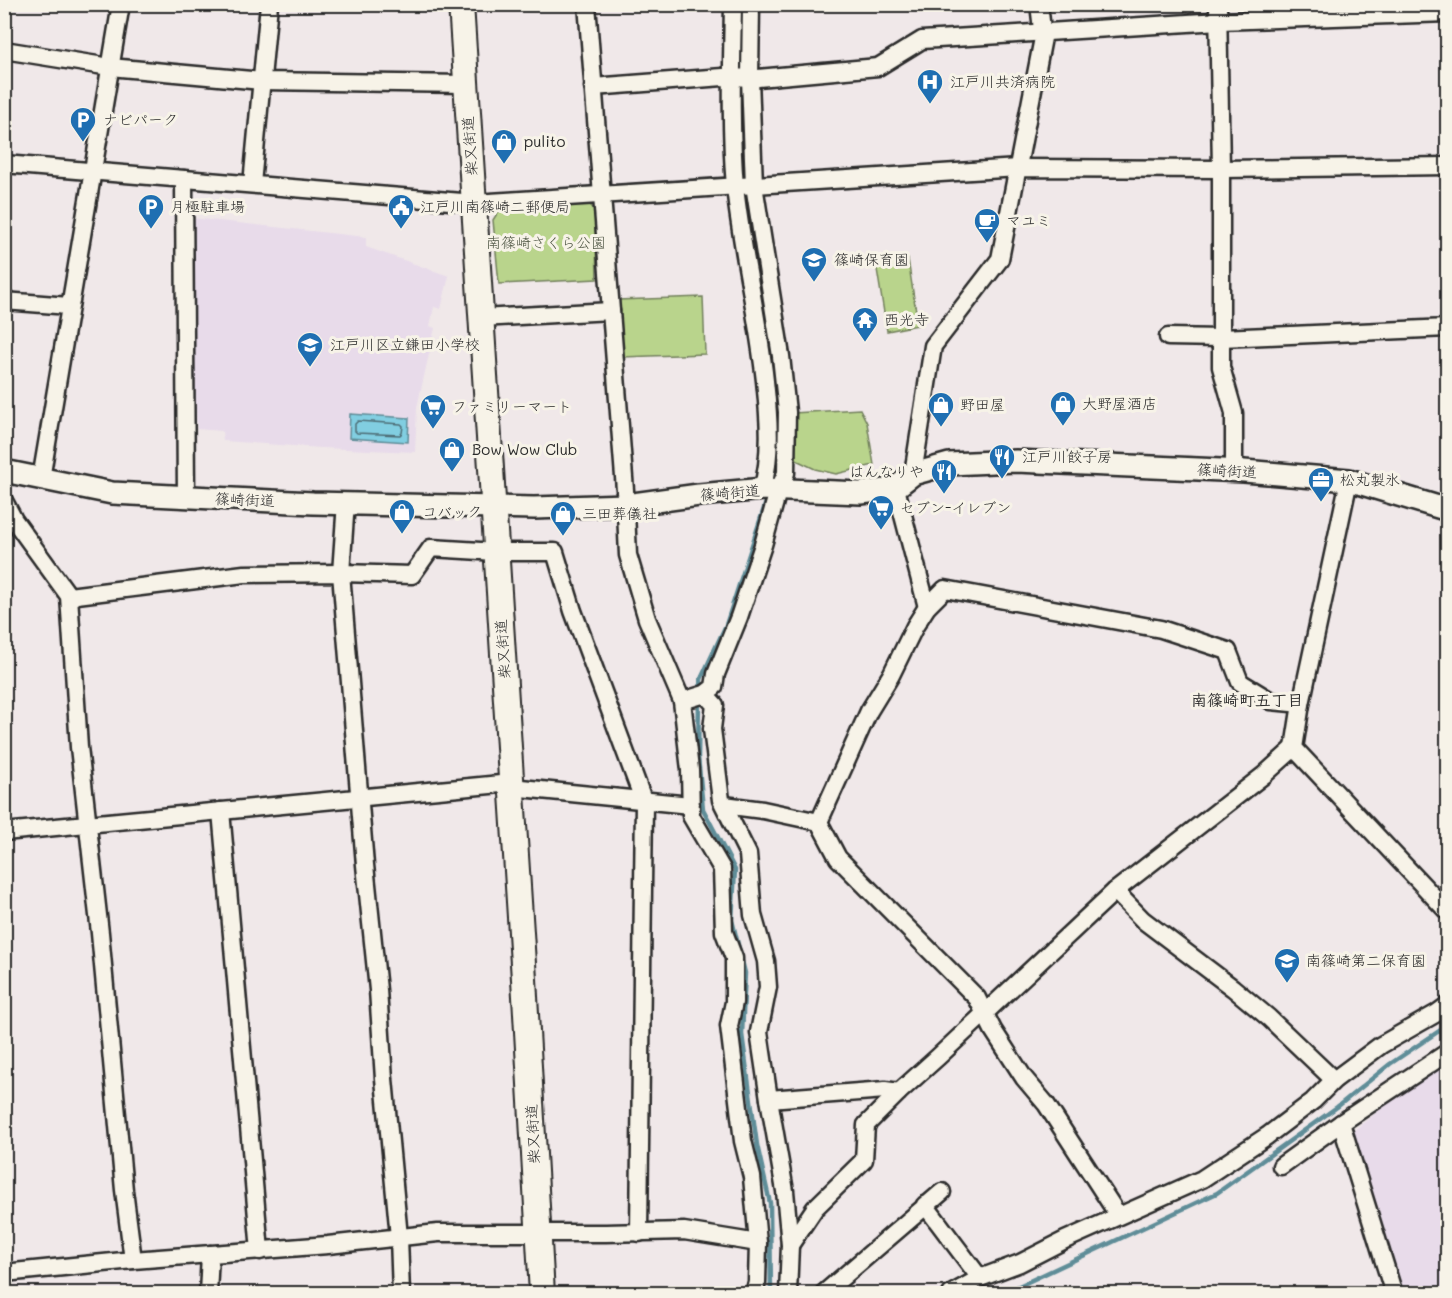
<svg xmlns="http://www.w3.org/2000/svg" width="1452" height="1298" viewBox="0 0 1452 1298" font-family="Mali,'Klee One',sans-serif">
  <rect width="100%" height="100%" fill="#f0e8e9"/>
  <filter id="ink" filterUnits="userSpaceOnUse"><feTurbulence type="fractalNoise" baseFrequency=".0167" numOctaves="2"/><feDisplacementMap in="SourceGraphic" scale="12" xChannelSelector="R" yChannelSelector="G"/><feConvolveMatrix kernelMatrix="1 2 1 2 8 2 1 2 1" color-interpolation-filters="sRGB"/></filter>
  <g filter="url(#ink)">
    <g fill="#e8dbea">
      <path d="M192,218L366,237V247L449,276L441,309L434,307L430,326L435,328L417,407L415,452L322,448L223,441L222,431L197,429L192,320Z"/>
      <path d="M1447,1062V1293H1401L1349,1134L1418,1080Z"/>
    </g>
    <g fill="#b9d48c" stroke="#72805c" stroke-width="1.5">
      <path d="M586,201L595,210L597,279L499,284L493,220L500,209Z"/>
      <path d="M908,259L918,325L887,331L876,263Z"/>
      <path d="M703,297L705,354L622,357L617,300Z"/>
      <path d="M860,409L867,423L874,465L836,474L815,469L790,457L793,413Z"/>
    </g>
    <path fill="#81cee1" stroke="#5f8d98" stroke-width="1.5" d="M350,414L409,418L408,442L349,438Z"/>
    <g fill="none" stroke-linecap="round" stroke-linejoin="round">
      <path stroke="#4d6c74" stroke-width="1.5" d="M358,421L401,424L403,426L402,433L400,435L357,433L355,431V424Z"/>
      <g stroke="#5f8d98" stroke-width="4.5">
        <path d="M742,4V35"/>
        <path d="M743,103L745,182"/>
        <path d="M746,190L761,298"/>
        <path d="M772,485L776,469V449"/>
        <path d="M700,691L701,679L726,625L768,496"/>
        <path d="M699,699L698,757L703,809L735,870L732,920L745,973L742,1034L757,1145L770,1203L771,1294"/>
        <path d="M1002,1294L1217,1193L1337,1107L1390,1064L1448,1025"/>
      </g>
      <g stroke="#2b2b2b" stroke-width="21">
        <g id="minor">
          <path d="M587,4L625,490L628,555L647,619L682,701L690,770L691,816L722,869L724,932L734,958V1002L729,1026L743,1141L752,1177L758,1243L757,1282L754,1294"/>
          <path d="M733,4C732,65 730,127 735,187C742,252 758,316 765,381C769,417 772,455 762,490"/>
          <path d="M1218,4L1221,169V367L1234,413V471"/>
          <path d="M4,50L110,67L262,81L466,84"/>
          <path d="M593,87L723,77L758,78L878,67L922,40L1219,21L1448,13"/>
          <path d="M4,164L474,203L1018,168L1221,169L1448,166"/>
          <path d="M184,179L186,498"/>
          <path d="M252,184L269,4"/>
          <path d="M4,301L69,306"/>
          <path d="M481,318L611,311"/>
          <path d="M1168,337L1221,338L1448,328"/>
          <path d="M913,474L933,346L1000,259L1043,38L1039,4"/>
          <path d="M41,479L121,4"/>
          <path d="M1349,480L1301,704L1294,748L1448,912"/>
          <path d="M894,489L898,496L927,607"/>
          <path d="M4,501L14,520L69,596L79,747L100,933L124,1190L133,1260"/>
          <path d="M346,502L341,573L365,865L378,990L384,1079L399,1237L401,1294"/>
          <path d="M69,596L244,574L341,573L412,575L431,548L497,552H555L573,611L644,802L639,1233"/>
          <path d="M705,694L715,705L712,729L721,800L748,854L753,915L766,961L768,987L759,1032L769,1099L785,1191L790,1245L788,1294"/>
          <path d="M682,701L705,694L714,687L716,674L739,617L763,545L778,491L786,473L787,412L781,356L754,185L750,78L751,4"/>
          <path d="M511,787L690,805"/>
          <path d="M724,805L763,810L819,822L869,711L891,675L915,626L927,607L945,589L1161,629L1228,651L1240,682L1271,701L1301,704"/>
          <path d="M221,811L260,1251"/>
          <path d="M819,822L838,858L977,998L993,1030L1024,1078L1046,1104L1118,1215"/>
          <path d="M4,832L511,783"/>
          <path d="M1115,891L1143,920L1233,988L1269,1018L1334,1080"/>
          <path d="M769,1099L885,1090L899,1092"/>
          <path d="M1341,1123L1394,1294"/>
          <path d="M1281,1166L1341,1123L1448,1052"/>
          <path d="M925,1205L980,1278"/>
          <path d="M790,1245L815,1208L864,1160L866,1125L899,1092L938,1057L1115,891L1264,775L1294,748"/>
          <path d="M4,1273L133,1260L328,1245L438,1233H606L684,1231L758,1243"/>
          <path d="M208,1294L210,1254"/>
          <path d="M823,1294L942,1192"/>
          <path d="M951,1294L980,1278L1020,1263L1065,1240L1202,1179L1267,1136L1313,1101L1334,1080L1381,1045L1437,1013L1448,1005"/>
        </g>
      </g>
      <g stroke="#2b2b2b" stroke-width="26">
        <path id="tertiary" d="M4,471L112,493L313,503L534,508L626,505L699,495L764,489L861,493L894,489L913,474L949,464L1016,461L1244,471L1349,480L1448,510"/>
      </g>
      <g stroke="#2b2b2b" stroke-width="28">
        <path id="secondary" d="M461,4L524,979L542,1294"/>
      </g>
      <use href="#minor" stroke="#f7f3e8" stroke-width="16"/>
      <use href="#tertiary" stroke="#f7f3e8" stroke-width="21"/>
      <use href="#secondary" stroke="#f7f3e8" stroke-width="24"/>
    </g>
  </g>
  <defs>
    <g id="hospital-pin" transform="scale(1.35)"><path d="M0 17L-7.5 6A9.5 9.5 0 1 1 7.5 6Z" fill="#1f6fb2" stroke="#f7f3e8"/><path d="M-5-5h3v3.5h4V-5h3V5h-3V1.5h-4V5h-3Z" fill="#fff"/></g>
    <g id="parking-pin" transform="scale(1.35)"><path d="M0 17L-7.5 6A9.5 9.5 0 1 1 7.5 6Z" fill="#1f6fb2" stroke="#f7f3e8"/><path d="M-3.5-5.5H1a3.5 3.5 0 0 1 0 7H-1V5.5H-3.5ZM-1-3.4V-.6H.8a1.4 1.4 0 0 0 0-2.8Z" fill="#fff"/></g>
    <g id="shop-pin" transform="scale(1.35)"><path d="M0 17L-7.5 6A9.5 9.5 0 1 1 7.5 6Z" fill="#1f6fb2" stroke="#f7f3e8"/><path d="M-5-2.5h2.3a2.7 3.5 0 0 1 5.4 0H5L5.5 6h-11ZM-1.5-2.5h3a1.5 2.3 0 0 0-3 0Z" fill="#fff"/></g>
    <g id="civic-pin" transform="scale(1.35)"><path d="M0 17L-7.5 6A9.5 9.5 0 1 1 7.5 6Z" fill="#1f6fb2" stroke="#f7f3e8"/><path d="M-.6-6.5H3V-4.5H.6V-3L4-1V1h2V6H-6V1h2V-1L-.6-3ZM-1.2 2.5V6h2.4V2.5Z" fill="#fff"/></g>
    <g id="cafe-pin" transform="scale(1.35)"><path d="M0 17L-7.5 6A9.5 9.5 0 1 1 7.5 6Z" fill="#1f6fb2" stroke="#f7f3e8"/><path d="M-5.5-4.5H6V0H3Q3 3.5 0 3.5H-2.5Q-5.5 3.5-5.5 0ZM3-3.2v2h1.7v-2ZM-6 4.5H4V6H-6Z" fill="#fff"/></g>
    <g id="school-pin" transform="scale(1.35)"><path d="M0 17L-7.5 6A9.5 9.5 0 1 1 7.5 6Z" fill="#1f6fb2" stroke="#f7f3e8"/><path d="M0-5L7-2L0 1L-7-2ZM-4 1L0 2.5L4 1V4Q0 6-4 4Z" fill="#fff"/></g>
    <g id="temple-pin" transform="scale(1.35)"><path d="M0 17L-7.5 6A9.5 9.5 0 1 1 7.5 6Z" fill="#1f6fb2" stroke="#f7f3e8"/><path d="M0-6L5-2H3V0L6.5 2.5H4V6H1.5V3h-3V6H-4V2.5H-6.5L-3 0V-2H-5Z" fill="#fff"/></g>
    <g id="supermarket-pin" transform="scale(1.35)"><path d="M0 17L-7.5 6A9.5 9.5 0 1 1 7.5 6Z" fill="#1f6fb2" stroke="#f7f3e8"/><path d="M-6-5.5h2.5l.6 2H6L4.5 2H-2.5L-4.4-4H-6ZM-1.5 3.2a1.3 1.3 0 1 0 .1 0ZM3 3.2a1.3 1.3 0 1 0 .1 0Z" fill="#fff"/></g>
    <g id="restaurant-pin" transform="scale(1.35)"><path d="M0 17L-7.5 6A9.5 9.5 0 1 1 7.5 6Z" fill="#1f6fb2" stroke="#f7f3e8"/><path d="M-5-6h1v4h1v-4h1v4h1v-4h1v5L-1.5 .5V6h-2V.5L-5-1ZM5-6V6H3V1.5H1.5Q1.5-4 5-6Z" fill="#fff"/></g>
    <g id="office-pin" transform="scale(1.35)"><path d="M0 17L-7.5 6A9.5 9.5 0 1 1 7.5 6Z" fill="#1f6fb2" stroke="#f7f3e8"/><path d="M-6-3h4V-5.5h4V-3h4V5H-6ZM-1-4.5V-3h2v-1.5ZM-6 0V1H6V0Z" fill="#fff"/></g>
  </defs>
  <g fill-rule="evenodd">
    <use href="#hospital-pin" x="930" y="82"/>
    <use href="#parking-pin" x="83" y="120"/>
    <use href="#shop-pin" x="504" y="142"/>
    <use href="#parking-pin" x="151" y="207"/>
    <use href="#civic-pin" x="401" y="207"/>
    <use href="#cafe-pin" x="987" y="221"/>
    <use href="#school-pin" x="814" y="260"/>
    <use href="#temple-pin" x="865" y="320"/>
    <use href="#school-pin" x="310" y="345"/>
    <use href="#shop-pin" x="1063" y="404"/>
    <use href="#shop-pin" x="941" y="405"/>
    <use href="#supermarket-pin" x="433" y="407"/>
    <use href="#shop-pin" x="452" y="450"/>
    <use href="#restaurant-pin" x="1002" y="457"/>
    <use href="#restaurant-pin" x="944" y="472"/>
    <use href="#office-pin" x="1321" y="480"/>
    <use href="#supermarket-pin" x="881" y="508"/>
    <use href="#shop-pin" x="402" y="512"/>
    <use href="#shop-pin" x="563" y="514"/>
    <use href="#school-pin" x="1287" y="961"/>
  </g>
  <g text-anchor="middle" stroke-width="6" stroke-linejoin="round" paint-order="stroke">
    <g font-size="15" fill="#2b2b2b" stroke="#f7f3e8" text-anchor="start">
      <text x="950" y="87">江戸川共済病院</text>
      <text x="103" y="125">ナビパーク</text>
      <text x="524" y="147">pulito</text>
      <text x="170" y="212">月極駐車場</text>
      <text x="420" y="212">江戸川南篠崎二郵便局</text>
      <text x="1006" y="226">マユミ</text>
      <text x="834" y="265">篠崎保育園</text>
      <text x="884" y="325">西光寺</text>
      <text x="330" y="350">江戸川区立鎌田小学校</text>
      <text x="1082" y="409">大野屋酒店</text>
      <text x="960" y="410">野田屋</text>
      <text x="452" y="412">ファミリーマート</text>
      <text x="472" y="455">Bow Wow Club</text>
      <text x="1022" y="462">江戸川餃子房</text>
      <text x="924" y="477" text-anchor="end">はんなりや</text>
      <text x="1340" y="485">松丸製氷</text>
      <text x="900" y="513">セブン-イレブン</text>
      <text x="422" y="517">コバック</text>
      <text x="582" y="519">三田葬儀社</text>
      <text x="1306" y="966">南篠崎第二保育園</text>
    </g>
    <g font-size="15" fill="#2b2b2b" stroke="#f7f3e8">
      <text transform="translate(470 146) rotate(-94)" y="5">柴又街道</text>
      <text transform="translate(1227 471) rotate(3)" y="5">篠崎街道</text>
      <text transform="translate(730 493) rotate(-5)" y="5">篠崎街道</text>
      <text transform="translate(245 500) rotate(2)" y="5">篠崎街道</text>
      <text transform="translate(503 649) rotate(-94)" y="5">柴又街道</text>
      <text transform="translate(533 1134) rotate(-93)" y="5">柴又街道</text>
    </g>
    <g font-size="15" fill="#4e5543" stroke="#f7f3e8">
      <text x="546" y="248">南篠崎さくら公園</text>
    </g>
    <g font-size="16" font-weight="bold" fill="#2b2b2b" stroke="#f7f3e8">
      <text x="1247" y="706">南篠崎町五丁目</text>
    </g>
  </g>
  <rect width="1452" height="1298" fill="none" stroke="#f7f3e8" stroke-width="24"/>
  <rect x="12" y="12" width="1428" height="1274" fill="none" stroke="#2b2b2b" stroke-width="2" filter="url(#ink)"/>
</svg>
